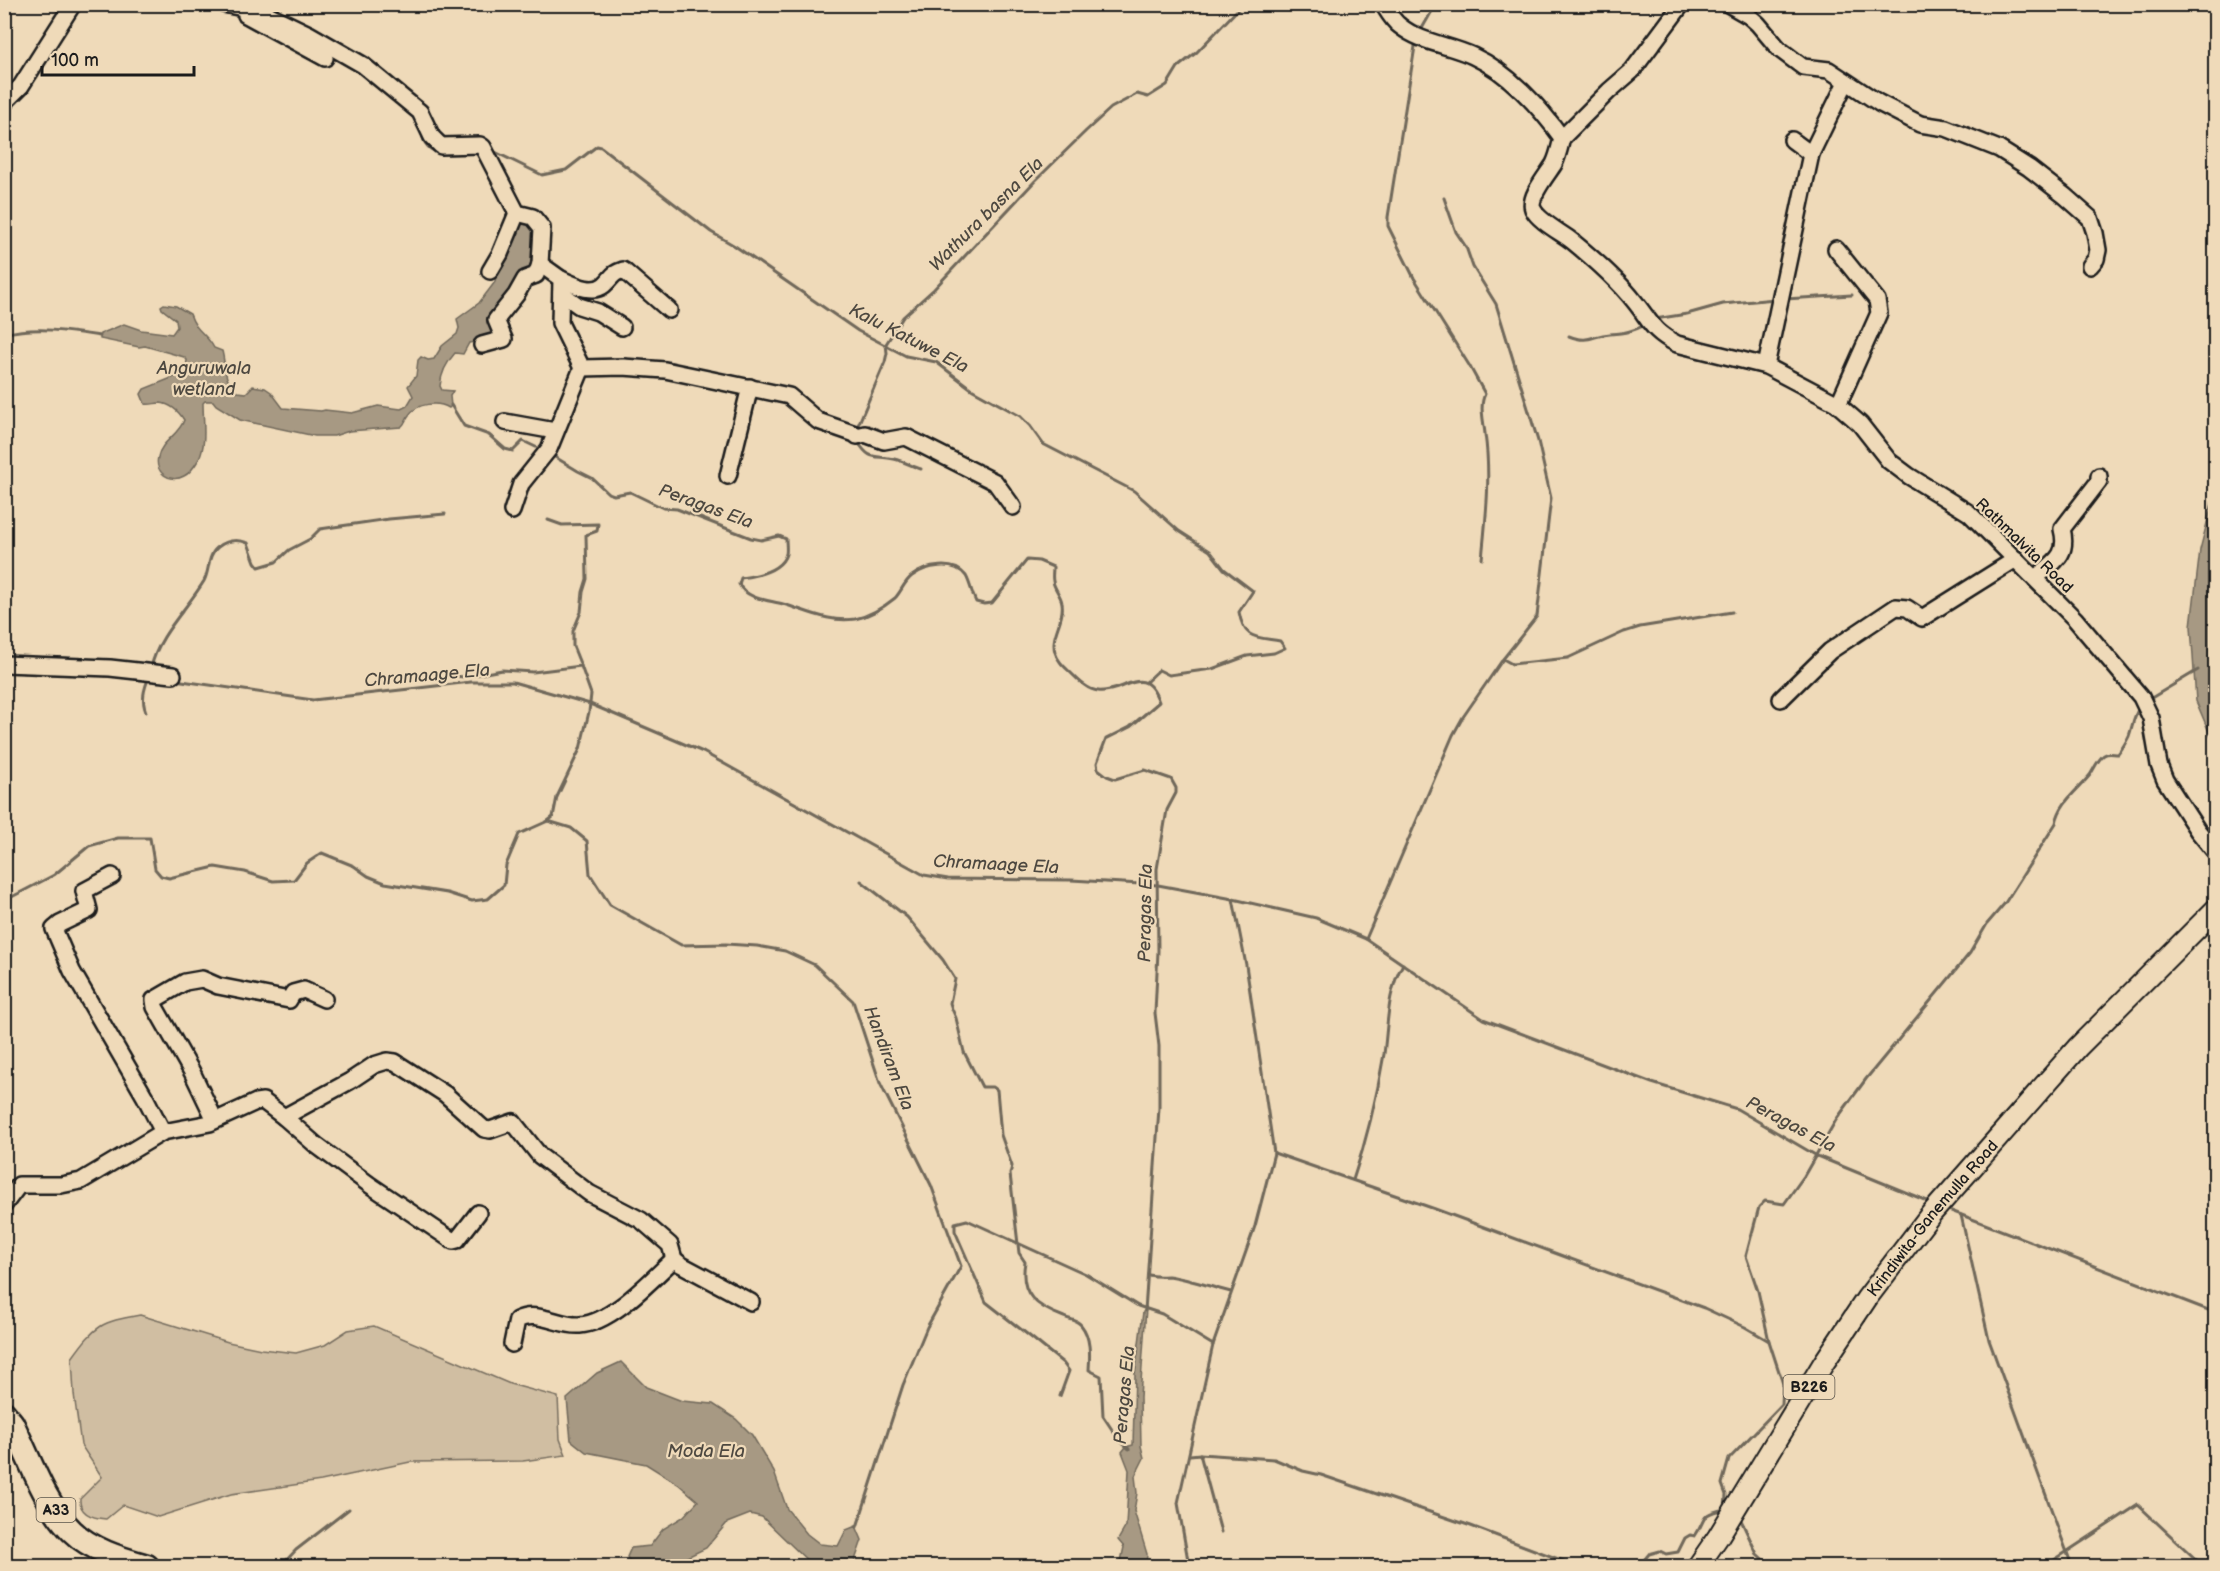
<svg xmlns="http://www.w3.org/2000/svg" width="2220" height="1571" viewBox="0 0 2220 1571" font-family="'Balsamiq Sans',sans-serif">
  <rect width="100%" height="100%" fill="#efdab9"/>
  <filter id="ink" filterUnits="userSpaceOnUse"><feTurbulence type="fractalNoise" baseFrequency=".0167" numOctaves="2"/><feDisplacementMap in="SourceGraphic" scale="12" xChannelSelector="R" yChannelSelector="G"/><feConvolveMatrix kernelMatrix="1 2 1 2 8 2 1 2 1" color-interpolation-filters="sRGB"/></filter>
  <g filter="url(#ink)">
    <path fill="#d0bea2" stroke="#766d5f" stroke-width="1.5" d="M140,1315L228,1342L261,1349L296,1353L325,1345L348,1330L374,1326L510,1384L558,1397L560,1439L566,1455L523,1461L410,1462L321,1481L231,1494L158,1517L123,1505L106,1519C93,1518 79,1514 80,1499L102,1477L81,1445L74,1394L72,1358C96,1325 100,1322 140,1315Z"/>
    <g fill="#a79983" stroke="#6f675a" stroke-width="1.5">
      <path d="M526,222L535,226V270L497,314L501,337L469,343L463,354L455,353C447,362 441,373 440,386L442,390L453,391L450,396L451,406L449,408C438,401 417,403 409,415C405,420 406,423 401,427L349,431L334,436H315L240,420L216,405L213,401H205L203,403C203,420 207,443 199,459C196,464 189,474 184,476C170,484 154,472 158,457C161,441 179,435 184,420C179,412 171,404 160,403C155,403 151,405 145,404L141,394L144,389L174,377L186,368L187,360L184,357L145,346L139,347L100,339V334L124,324L141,330L172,334L177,327L176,320L162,309L161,306L164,304L176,306L190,314C196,332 207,334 214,348L222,351C226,366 223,381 237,392L246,393L253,386L265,388L271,392L283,408L321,411L325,410L352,413L378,406L401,409L407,406L413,396L408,386L416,376L418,360L421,357L428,360L434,359L442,346L457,334L459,328L457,319L479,303L495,282L496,272L515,225Z"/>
      <path d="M2215,492V746L2196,701L2191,626L2200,550Z"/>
      <path d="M1146,1308L1140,1397L1141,1446L1144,1458L1135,1476L1137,1493L1134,1511L1147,1554L1146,1566H1120L1124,1547L1118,1540L1126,1526L1129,1470L1122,1452L1126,1447L1133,1445L1135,1374L1143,1312Z"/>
      <path d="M621,1362L646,1387L682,1401L713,1404L736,1419L752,1435L774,1472L787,1509L807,1534L820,1544L838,1546L846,1530L856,1526L862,1540L853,1566H813L762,1517L750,1514L727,1523L706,1548L681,1560L649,1566L631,1563L627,1557L631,1548L650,1546L663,1529L683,1517L698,1501L678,1484L646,1464L586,1452L571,1440L567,1399L597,1373Z"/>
    </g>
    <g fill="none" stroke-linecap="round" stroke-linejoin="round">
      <g stroke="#6f675a" stroke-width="3">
        <path d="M1420,32L1436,4"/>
        <path d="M1416,40L1388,217V226L1414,278L1469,365L1485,394C1479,406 1484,422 1485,434C1491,475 1486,518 1482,559"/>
        <path d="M422,133C423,143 430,152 440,152"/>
        <path d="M491,150L542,175L566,170L597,146L601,147L711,232L735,246L858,331L906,356L936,362L973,390L1020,416L1030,426L1043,444L1134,491L1179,531L1210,551L1224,569L1253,591L1239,612C1244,640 1256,637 1280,641L1285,648L1274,653L1247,656L1212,669L1169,675L1159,670L1146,682"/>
        <path d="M1444,198L1456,232L1466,247L1473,267L1496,304L1538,441L1551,498L1537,616L1503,659"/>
        <path d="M1785,299L1852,295"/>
        <path d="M1655,319L1687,314L1723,304L1775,299"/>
        <path d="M4,334C35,326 69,331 100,336"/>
        <path d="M1569,336C1590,344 1592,335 1610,334C1625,333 1634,331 1647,324"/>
        <path d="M451,405L464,426L489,435L505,449L513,451L523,441L542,450"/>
        <path d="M856,430L885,362L887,353L886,344L903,317L934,289L1035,181L1086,131L1111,108L1137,94L1148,97L1167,85L1178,67L1197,52L1243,4"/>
        <path d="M858,442C870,461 874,455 894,459C903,461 912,466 921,469"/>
        <path d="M550,454L578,471L592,478L608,493L614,495L630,492L663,508L677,509L751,538L761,540L779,536L786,539C786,543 787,550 786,554C781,571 756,576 741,578L739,584C746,599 768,600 783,604C807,611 829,623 855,619C869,616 884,607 895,598C901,592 904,582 912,576C925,566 954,560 966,576C970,583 972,594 976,602L984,604L992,603L1027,560L1039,561L1053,567C1053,572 1052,577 1053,581C1054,589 1061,595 1062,603C1065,620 1050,635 1055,652C1058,662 1065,667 1072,674C1079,681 1088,690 1098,691C1125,694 1144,661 1159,702L1130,727L1106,739L1097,763L1098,769L1107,776L1115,779L1145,770L1171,779L1176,788V793L1167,810L1157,869L1158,951L1155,1013L1159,1046V1108L1145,1311"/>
        <path d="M548,520L562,525L598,524L597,531L586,535L587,579L583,592L581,612L573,631V646L581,666"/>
        <path d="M151,668C158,635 187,609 204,581C210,570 207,555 218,547C227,540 238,539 248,543L255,562L259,567L276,562L289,550L310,539L320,529L389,519L445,514"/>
        <path d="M444,675L464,677L502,670L533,672L581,666L591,694L589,712L580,749L557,797L553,817L548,821"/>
        <path d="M175,680L313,700L471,682H513L590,704L703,752L924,875L948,879L1071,880L1158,885L1233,899L1316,918L1366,939L1453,735L1463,717L1503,659L1512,664L1568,658L1624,632L1640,627L1732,612"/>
        <path d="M2148,700L2198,670"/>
        <path d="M146,712C141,700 144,689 149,677"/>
        <path d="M861,881L907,917L943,960L955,979L950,1003L952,1009L956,1018L964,1052L982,1087H993L997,1090L1001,1135L1012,1166L1010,1174L1019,1253L1025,1262C1019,1295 1037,1307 1064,1317C1070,1320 1076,1319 1081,1325C1091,1337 1090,1355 1089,1370L1101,1376L1103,1416L1119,1440L1129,1449"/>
        <path d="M4,901L54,875L89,846L118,838H150L155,869L161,876L169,878L215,867L245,872L273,881L294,880L307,863L322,853L354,866L368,876L385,883L447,893L472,901L488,899L504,885L506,865L519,834L548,821L571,828L587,841L590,874L610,905L681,945L726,944L757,946L785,951L815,965L853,1001L880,1083L931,1185L961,1266L927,1327L903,1385L857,1527"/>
        <path d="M1366,939L1483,1019L1652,1083L1737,1109L1817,1156L1932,1203"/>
        <path d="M1274,1153L1435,1209L1704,1308L1745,1327L1769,1341L1783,1384L1782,1404L1729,1459L1722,1484L1726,1495L1725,1509C1698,1515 1708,1517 1695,1536L1690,1535L1685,1538L1678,1552L1666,1554L1660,1551L1649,1554L1639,1566"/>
        <path d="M1353,1180C1367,1139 1377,1096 1384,1054C1388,1024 1387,991 1403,964"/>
        <path d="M1946,1209L2216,1313"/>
        <path d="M1961,1215L1989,1340L2072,1566"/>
        <path d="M1149,1275C1156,1277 1161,1276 1168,1276C1190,1279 1211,1287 1231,1292"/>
        <path d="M1769,1341L1758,1291L1746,1256L1759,1207L1765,1201L1784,1204L1804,1176L1836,1120L1866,1079L1970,953L1987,924L2005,903L2056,823C2060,802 2077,791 2090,775C2094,769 2098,759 2104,755C2108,752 2113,754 2118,754C2122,749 2126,742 2129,736C2133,725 2133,716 2140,707"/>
        <path d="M1060,1396L1069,1371L1063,1363L1032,1338L986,1302L955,1231V1223L967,1220L1086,1274L1138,1306L1162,1314L1213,1345"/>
        <path d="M1200,1454L1221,1532"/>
        <path d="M1190,1455L1200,1454L1274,1459L1303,1471L1321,1475L1471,1526L1577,1566"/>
        <path d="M1740,1518L1757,1554L1770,1566"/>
        <path d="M281,1566L296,1550L349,1509"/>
        <path d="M617,1566L631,1563"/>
        <path d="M1189,1566L1178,1503L1213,1345L1255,1226L1274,1153L1246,965L1233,899"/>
        <path d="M2045,1566L2138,1505L2203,1566"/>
      </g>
      <g stroke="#1c1c1c" stroke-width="20">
        <g id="minor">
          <path d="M223,4L243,8L253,7L309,34L363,65L420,112L432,137L441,146L480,145L483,147L517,213L533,217L542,228L540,264L561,279L560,323L582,368L623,367L665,370L789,396L818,421L855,434L857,436L865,434L884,441L906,437L995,482L1013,507"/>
          <path d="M251,4L246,15L325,58"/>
          <path d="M1383,4C1388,12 1393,21 1400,26C1421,43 1450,45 1473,56C1508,72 1540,107 1562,138C1560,146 1558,156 1554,164C1548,174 1528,197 1533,209C1538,221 1562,233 1572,241C1594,259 1618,280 1635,302C1651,322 1652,331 1677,344L1766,366L1836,403L1860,424L1889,461L1909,476L1969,513L2075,619L2141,697L2151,718L2159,765L2165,780L2198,831L2216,853"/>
          <path d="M1728,4L1749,16L1758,24L1779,49L1803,67L1829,70L1879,103L1920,124L1946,128L1999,149L2029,168L2065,196L2090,218L2095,233L2098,250L2096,259L2090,266"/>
          <path d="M4,103L21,86L73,4"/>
          <path d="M1562,138L1609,91L1632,71L1682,4"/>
          <path d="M1792,140L1811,154"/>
          <path d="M1836,249L1877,300L1879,313L1838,405"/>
          <path d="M490,271L500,254L517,213"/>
          <path d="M561,279C573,284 592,295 604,285C613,277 611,274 623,270L669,310"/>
          <path d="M561,293L579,306L598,312L622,327"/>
          <path d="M482,345L504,339L496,320L516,295L525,279L536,275L540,264"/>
          <path d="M1766,366L1811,154L1846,82"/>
          <path d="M505,422L555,431"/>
          <path d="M728,476L750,387"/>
          <path d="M512,511L521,484L549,449L582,368"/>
          <path d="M2035,578C2054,562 2069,556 2062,529L2099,481V476"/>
          <path d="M4,664L110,668L173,675"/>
          <path d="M1781,699L1830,651L1896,607L1907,608L1922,618L2016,559"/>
          <path d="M112,876L84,891L89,910L60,924L54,929L72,971L145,1097L163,1132"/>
          <path d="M284,1117L316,1145L370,1185L453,1241L457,1240L478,1213"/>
          <path d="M215,1120L192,1072L155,1007L154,1000L185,982L202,979L218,986L289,1000L293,993L304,990L324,999"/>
          <path d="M4,1205L19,1185H61L81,1181L163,1132L210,1123L256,1102L263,1101L284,1117L350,1081L374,1065L387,1061L395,1062L445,1094L484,1129L490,1130L513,1122L540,1156L589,1193L641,1220L670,1245L674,1259L680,1264L751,1302"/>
          <path d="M512,1344L517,1320C536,1309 561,1327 580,1325C612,1323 651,1280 674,1259"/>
        </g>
      </g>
      <g stroke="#1c1c1c" stroke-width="24">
        <g id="major">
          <path id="s1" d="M1698,1566L1718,1537L1823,1364L1867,1298L1931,1214L2078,1047L2216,909"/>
        </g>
      </g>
      <g stroke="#1c1c1c" stroke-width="27">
        <path id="highway" d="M4,1413L12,1423C29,1457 45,1505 72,1531C91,1550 123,1559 147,1566"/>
      </g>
      <use href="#minor" stroke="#efdab9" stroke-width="15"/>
      <use href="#major" stroke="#efdab9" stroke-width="20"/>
      <use href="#highway" stroke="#efdab9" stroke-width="22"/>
    </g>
  </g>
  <g text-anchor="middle" stroke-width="4.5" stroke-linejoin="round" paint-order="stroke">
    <g fill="#efdab9" stroke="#5b554b" stroke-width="1.5">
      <rect x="1783.5" y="1375" width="51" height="24" rx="4.5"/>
      <rect x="36.5" y="1498" width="39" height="24" rx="4.5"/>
    </g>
    <g font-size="15" font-weight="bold" fill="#1c1c1c">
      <text x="1809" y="1392">B226</text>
      <text x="56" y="1515">A33</text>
    </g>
    <g font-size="16" fill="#1c1c1c" stroke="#efdab9">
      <text transform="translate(2025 545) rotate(44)" y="6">Rathmalvita Road</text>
      <text dy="6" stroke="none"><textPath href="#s1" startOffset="420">Krindiwita-Ganemulla Road</textPath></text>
    </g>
    <g font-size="18" font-style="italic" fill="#4d4840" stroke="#efdab9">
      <text transform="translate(986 214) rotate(-45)" y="6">Wathura basna Ela</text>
      <text transform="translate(909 338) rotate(27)" y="6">Kalu Katuwe Ela</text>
      <text x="204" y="374">Anguruwala<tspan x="204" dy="21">wetland</tspan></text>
      <text transform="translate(706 506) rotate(20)" y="6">Peragas Ela</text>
      <text transform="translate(427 675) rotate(-5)" y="6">Chramaage Ela</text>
      <text transform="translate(996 864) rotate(3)" y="6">Chramaage Ela</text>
      <text transform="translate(1145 913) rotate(-89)" y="6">Peragas Ela</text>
      <text transform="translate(889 1058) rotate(69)" y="6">Handiram Ela</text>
      <text transform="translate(1791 1124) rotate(28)" y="6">Peragas Ela</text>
      <text transform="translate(1124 1395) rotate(-85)" y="6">Peragas Ela</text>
      <text x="706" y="1457">Moda Ela</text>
    </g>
  </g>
  <rect width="2220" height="1571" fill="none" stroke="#efdab9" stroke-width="24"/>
  <rect x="12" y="12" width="2196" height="1547" fill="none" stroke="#1c1c1c" stroke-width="2" filter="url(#ink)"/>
  <path d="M42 66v9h152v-9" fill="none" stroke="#1c1c1c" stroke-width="3"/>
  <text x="51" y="66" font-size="18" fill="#1c1c1c" stroke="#efdab9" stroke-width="4.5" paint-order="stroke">100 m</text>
</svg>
